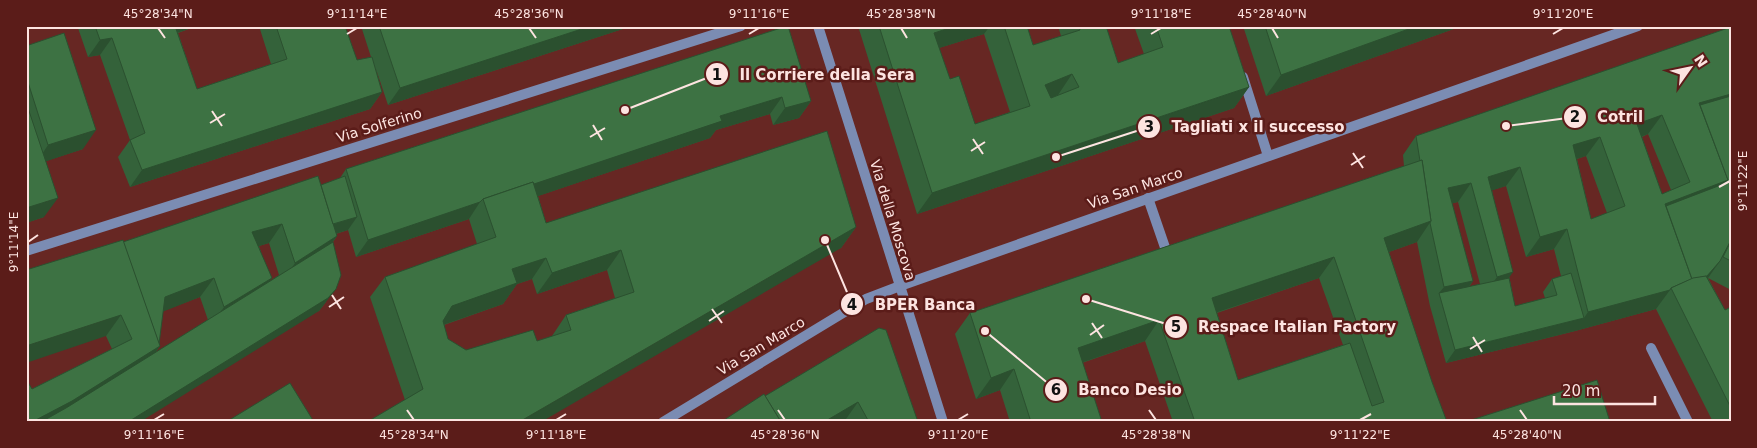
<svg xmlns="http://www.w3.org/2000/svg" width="1757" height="448" viewBox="0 0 1757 448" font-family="'DejaVu Sans',sans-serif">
  <rect width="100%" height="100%" fill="#672723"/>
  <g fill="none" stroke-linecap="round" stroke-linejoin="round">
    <g stroke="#7b8cb3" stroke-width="10">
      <path d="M1243,77L1268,156"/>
      <path d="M1148,198L1169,259"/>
    </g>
    <g stroke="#7b8cb3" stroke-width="10">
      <path d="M818,26L943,422"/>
      <path d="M26,251L741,26"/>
      <path d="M1651,348L1688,422"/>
      <path d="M663,422L866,299L900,286L1638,26"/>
    </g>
  </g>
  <g fill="#34623a" fill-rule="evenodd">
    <path d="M80,26H197L178,33L197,89L271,64L259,26H345L357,60L371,57L361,26H632L388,105L376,69L382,92L370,109L130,187L118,157L130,140L100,55L88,57L78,28Z"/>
    <path d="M787,26L811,101L799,118L773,125L770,114L716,130L710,138L538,196L546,223L856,227L841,248L405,400L370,297L385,277L477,244L469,219L356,257L348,230L336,234L337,236L333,242L326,302L319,311L32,389L112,349L106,336L123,242L321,185L340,178L346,169ZM269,243L279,275L270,281L259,246ZM607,270L615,298L566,315L552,336L537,341L466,350L448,339L444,325L503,304L517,284L532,279L537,294ZM200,297L208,320L155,353L160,346L159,344L163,311Z"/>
    <path d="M858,26H1027L1033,45L1061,36L1058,26H1106L1118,63L1144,54L1134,26H1214L1249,87L1234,108L917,214ZM984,34L1010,112L975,124L950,79L939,48Z"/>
    <path d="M1243,26H1462L1266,96Z"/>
    <path d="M1731,27V290L1708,278L1725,310L1731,307V422H1713L1656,309L1575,331L1446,363L1430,306L1417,242L1389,252L1432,382L1447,422H1173L1145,341L1082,363L1102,422H1010L1000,390L976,399L955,334L970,313L1404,166L1403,155L1416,136ZM1648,134L1671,190L1662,194L1642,137ZM1586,156L1607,213L1591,219L1577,159ZM1506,186L1526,257L1554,249L1561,276L1552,279L1543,292L1545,298L1515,306L1492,190ZM1458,202L1480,284L1469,287L1473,281L1452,203ZM1319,278L1343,345L1238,380L1217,313Z"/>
    <path d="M26,46L83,149L46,161L44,217L26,223Z"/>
    <path d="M879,328L918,422H847L846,419L765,396Z"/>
  </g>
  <g fill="#2b502f">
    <path d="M170,26H197L162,38Z"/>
    <path d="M591,26H632L388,105L400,88Z"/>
    <path d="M956,26H990L984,34L920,54L934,33Z"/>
    <path d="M1417,26H1462L1266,96L1281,75Z"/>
    <path d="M112,38L100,55L88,57L100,40Z"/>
    <path d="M1072,74L1058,95L1030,106L1045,85Z"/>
    <path d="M1249,87L1234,108L917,214L932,193Z"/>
    <path d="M382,92L370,109L130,187L142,170Z"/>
    <path d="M1731,94V106L1702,118L1699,103Z"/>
    <path d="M782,97L770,114L716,130L710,138L488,213L484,201L720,116Z"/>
    <path d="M811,101L799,118L773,125L785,108Z"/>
    <path d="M1662,115L1648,134L1624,143L1637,124Z"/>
    <path d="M96,130L83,149L35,165L48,145Z"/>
    <path d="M1600,137L1586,156L1560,164L1573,145Z"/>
    <path d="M1520,167L1506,186L1475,196L1488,177Z"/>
    <path d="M1728,180L1714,200L1667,217L1665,204Z"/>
    <path d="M1471,183L1458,202L1434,208L1448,188Z"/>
    <path d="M58,198L44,217L26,223V208Z"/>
    <path d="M480,202L469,219L356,257L368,240Z"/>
    <path d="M357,217L348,230L318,239L328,226Z"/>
    <path d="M1431,221L1417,242L1369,259L1384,238Z"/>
    <path d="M282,224L269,243L239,252L252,232Z"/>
    <path d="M856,227L841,248L541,422H519Z"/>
    <path d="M1567,229L1554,249L1526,257L1540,237Z"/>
    <path d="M337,236L323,255L282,283L295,263Z"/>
    <path d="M621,250L607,270L537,294L552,273Z"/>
    <path d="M1334,257L1319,278L1197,319L1212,298Z"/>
    <path d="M546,258L532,279L517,284L503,304L437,327L452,306L512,269Z"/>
    <path d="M1720,261L1708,278L1692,297V280Z"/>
    <path d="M1513,272L1500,291L1484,296L1497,277Z"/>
    <path d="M214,278L200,297L152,316L165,297Z"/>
    <path d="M272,278L259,297L210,327L224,307Z"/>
    <path d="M1473,281L1459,300L1439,293L1444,287Z"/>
    <path d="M336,289L319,311L140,422H128Z"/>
    <path d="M1670,290L1656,309L1575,331L1446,363L1455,350L1584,318L1588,312Z"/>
    <path d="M121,315L106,336L26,363V346Z"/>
    <path d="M1159,320L1145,341L1063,369L1078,348Z"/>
    <path d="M160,346L145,367L57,422H32Z"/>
    <path d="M1014,369L1000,390L976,399L991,378Z"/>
    <path d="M858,402L846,419L841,422H824Z"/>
  </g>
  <g fill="#3d7243" stroke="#2b502f" fill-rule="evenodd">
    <path d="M95,26H175L197,89L287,59L276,26H345L357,60L372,57L382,92L142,170L130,140L145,133L112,38L100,40Z"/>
    <path d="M379,26H591L400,88Z"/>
    <path d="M787,26H788L811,101L785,108L782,97L720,116L722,121L534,184L533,182L483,199L480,202L368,240L346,169Z"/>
    <path d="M879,26H956L934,33L950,79L959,76L975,124L1030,106L1004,26H1027L1033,45L1080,30L1079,26H1106L1118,63L1163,47L1156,26H1214L1215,28L1224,26H1229L1249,87L932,193ZM1072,74L1079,87L1051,98L1045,85Z"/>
    <path d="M1265,26H1417L1281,75Z"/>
    <path d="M1731,27V94L1699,103L1728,180L1665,204L1692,279L1671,288L1670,290L1588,312L1567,229L1540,237L1520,167L1488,177L1513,272L1497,277L1471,183L1448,188L1473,281L1444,287L1430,223L1431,221L1422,160L1420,161L1416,136ZM1662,115L1690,182L1662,194L1637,124ZM1600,137L1625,206L1591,219L1573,145Z"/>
    <path d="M64,33L96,130L48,145L26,76V46Z"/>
    <path d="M1731,96V240L1720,261L1707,276L1692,279L1666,206L1726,183L1728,180L1700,105Z"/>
    <path d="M26,102L58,198L26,208Z"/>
    <path d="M827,131L856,227L519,422H367L423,389L385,277L496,237L483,199L533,182L546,223ZM621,250L634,292L566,315L571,330L537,341L533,330L466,350L448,339L443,321L452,306L517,283L512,269L546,258L552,273Z"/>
    <path d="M1422,160L1431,221L1384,238L1432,382L1447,422H1195L1159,320L1078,348L1102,422H1031L1014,369L991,378L970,313ZM1334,257L1384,402L1372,406L1350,343L1238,380L1212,298Z"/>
    <path d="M318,176L337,236L295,263L282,224L252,232L272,278L224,307L214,278L165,297L159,344L123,242Z"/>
    <path d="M345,176L357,217L333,224L321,185Z"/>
    <path d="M123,240L160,346L72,401L32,422H26V379L32,389L132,339L121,315L26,346V270Z"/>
    <path d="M1731,241V261L1723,257Z"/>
    <path d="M333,242L341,275L336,289L328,298L128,422H41L66,408Z"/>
    <path d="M1571,273L1584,318L1455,350L1439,293L1509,278L1515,306L1557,295L1552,279Z"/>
    <path d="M1706,276L1725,310L1731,307V408L1671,288L1693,278Z"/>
    <path d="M879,328L886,330L918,422H869L858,402L824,422H781L765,396Z"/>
    <path d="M1597,380L1610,422H1465Z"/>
    <path d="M290,383L314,422H226Z"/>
    <path d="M764,394L781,422H721Z"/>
  </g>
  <path fill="none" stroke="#fde4e1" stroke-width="2" d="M158,28L165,38M529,28L536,38M901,28L907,38M1272,28L1278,38M347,34L357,28M749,34L759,28M1151,34L1161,28M1553,34L1563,28M212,111L222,126M210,123L225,114M593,125L602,140M590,137L605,128M973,139L983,154M971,151L985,142M1353,153L1363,168M1351,165L1365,156M1719,187L1730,181M28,242L38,235M332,295L341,309M329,307L344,297M712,309L722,323M709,321L724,311M1092,323L1102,338M1090,335L1104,325M1473,337L1482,352M1470,349L1485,340M407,410L414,420M778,410L785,420M1149,410L1156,420M1520,410L1527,420M154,420L164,414M556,420L566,414M958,420L968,414M1360,420L1371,414"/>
  <g text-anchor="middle" stroke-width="5" stroke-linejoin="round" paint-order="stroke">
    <g font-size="14" fill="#fde4e1" stroke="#5b1c19">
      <text transform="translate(379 125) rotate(-17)" y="5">Via Solferino</text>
      <text transform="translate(1135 188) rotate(-19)" y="5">Via San Marco</text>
      <text transform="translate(893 220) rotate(73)" y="5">Via della Moscova</text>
      <text transform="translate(761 346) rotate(-31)" y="5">Via San Marco</text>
    </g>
  </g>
  <path fill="none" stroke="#fde4e1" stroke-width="2" d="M625 110L717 74M1506 126L1575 117M1056 157L1149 127M825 240L852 304M1086 299L1176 327M985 331L1056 390"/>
  <g fill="#fde4e1" stroke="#5b1c19" stroke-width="2">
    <circle cx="625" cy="110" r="5"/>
    <circle cx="1506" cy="126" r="5"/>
    <circle cx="1056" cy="157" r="5"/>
    <circle cx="825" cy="240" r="5"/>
    <circle cx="1086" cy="299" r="5"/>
    <circle cx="985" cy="331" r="5"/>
    <circle cx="717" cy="74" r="12"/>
    <circle cx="1575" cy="117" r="12"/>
    <circle cx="1149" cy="127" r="12"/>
    <circle cx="852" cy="304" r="12"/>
    <circle cx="1176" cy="327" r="12"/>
    <circle cx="1056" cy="390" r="12"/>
  </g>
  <g font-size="15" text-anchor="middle" font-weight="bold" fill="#111">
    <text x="717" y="80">1</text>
    <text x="1575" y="122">2</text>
    <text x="1149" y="132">3</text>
    <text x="852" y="310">4</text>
    <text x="1176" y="332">5</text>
    <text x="1056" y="395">6</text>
  </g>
  <g font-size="15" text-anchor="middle" font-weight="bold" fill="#fde4e1" stroke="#5b1c19" stroke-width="5" stroke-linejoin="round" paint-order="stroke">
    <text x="827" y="80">Il Corriere della Sera</text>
    <text x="1620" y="122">Cotril</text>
    <text x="1258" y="132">Tagliati x il successo</text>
    <text x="925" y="310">BPER Banca</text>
    <text x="1297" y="332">Respace Italian Factory</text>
    <text x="1130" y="395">Banco Desio</text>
  </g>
  <rect width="1757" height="448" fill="none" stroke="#5b1c19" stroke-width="55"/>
  <g transform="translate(1690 68) rotate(57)" stroke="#5b1c19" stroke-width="4" paint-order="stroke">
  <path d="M0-4L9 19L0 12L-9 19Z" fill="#fde4e1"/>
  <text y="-8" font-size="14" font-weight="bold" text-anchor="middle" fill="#fde4e1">N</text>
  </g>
  <path d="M1554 396v8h101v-8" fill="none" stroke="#fde4e1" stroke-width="2.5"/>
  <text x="1562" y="396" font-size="15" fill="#fde4e1" stroke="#5b1c19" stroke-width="4" paint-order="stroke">20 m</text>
  <rect x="28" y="28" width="1702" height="392" fill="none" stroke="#fde4e1" stroke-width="2"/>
  <g font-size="12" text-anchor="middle" fill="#fde4e1">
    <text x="158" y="18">45°28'34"N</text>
    <text x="357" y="18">9°11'14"E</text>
    <text x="529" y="18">45°28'36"N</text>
    <text x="759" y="18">9°11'16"E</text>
    <text x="901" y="18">45°28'38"N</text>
    <text x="1161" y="18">9°11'18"E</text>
    <text x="1272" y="18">45°28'40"N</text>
    <text x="1563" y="18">9°11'20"E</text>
    <text transform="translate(1743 181) rotate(-90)" y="4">9°11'22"E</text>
    <text transform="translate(14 242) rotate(-90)" y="4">9°11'14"E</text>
    <text x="154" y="439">9°11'16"E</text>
    <text x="414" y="439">45°28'34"N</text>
    <text x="556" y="439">9°11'18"E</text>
    <text x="785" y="439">45°28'36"N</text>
    <text x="958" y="439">9°11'20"E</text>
    <text x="1156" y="439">45°28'38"N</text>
    <text x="1360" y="439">9°11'22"E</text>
    <text x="1527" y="439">45°28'40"N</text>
  </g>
</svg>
